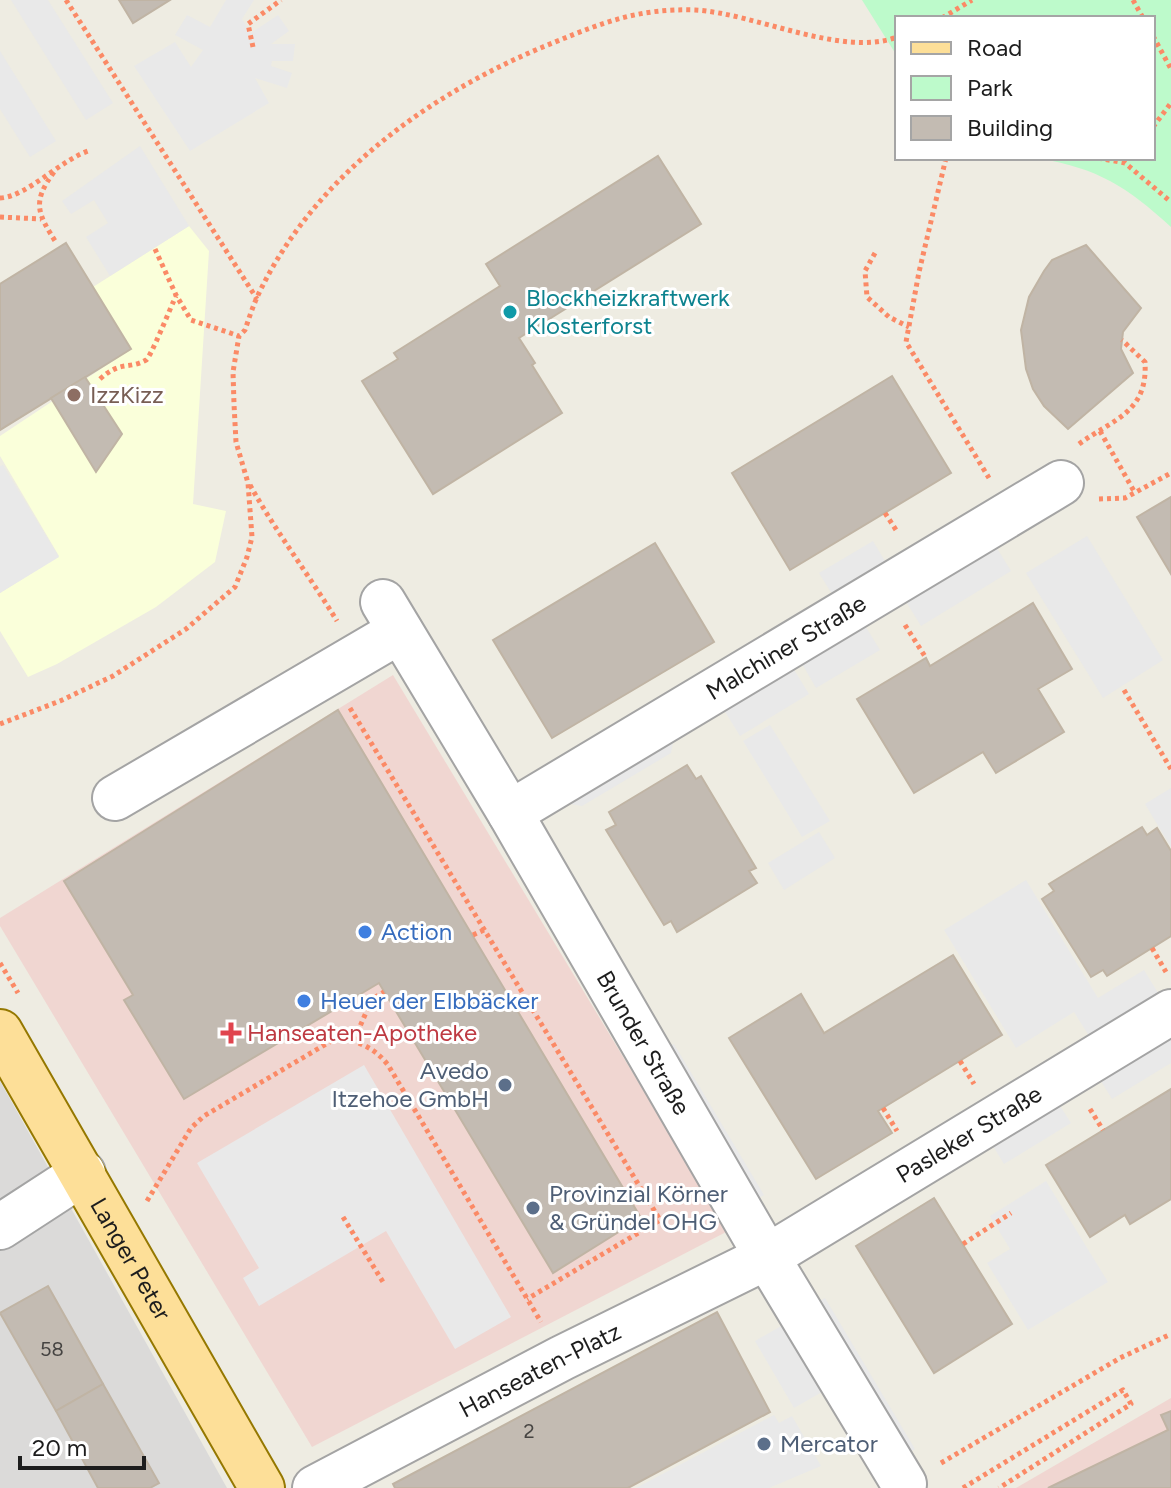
<svg xmlns="http://www.w3.org/2000/svg" width="1171" height="1488" viewBox="0 0 1171 1488" font-family="Figtree,sans-serif">
  <rect width="100%" height="100%" fill="#eeece2"/>
  <path fill="#dbdad9" d="M0,1081L227,1488H0Z"/>
  <g fill="#f0d6d1">
    <path d="M393,675L728,1231L312,1447L0,926V918Z"/>
    <path d="M1171,1398V1488H1016Z"/>
  </g>
  <path fill="#faffda" d="M189,226L209,251L193,504L226,511L215,562L156,607L57,664L28,677L0,631V593L59,556L0,456V436L131,349L93,287Z"/>
  <path fill="#bdfacb" d="M862,0H1171V227C1126,186 1099,169 1038,158H1153V18H897V56Z"/>
  <g fill="#e9e9e9">
    <path d="M11,0H48L113,103L86,120Z"/>
    <path d="M226,0H254L242,19L251,33L278,15L289,31L271,44H295L293,61H272L271,66L292,73L287,88L255,78L269,103L190,151L134,66L175,42L191,67L203,50L175,35L187,15L210,27Z"/>
    <path d="M0,51L56,141L30,157L0,109Z"/>
    <path d="M140,146L189,226L110,276L86,237L108,223L94,200L71,214L62,201Z"/>
    <path d="M3,465L59,557L0,593V466Z"/>
    <path d="M1087,536L1163,660L1103,698L1026,573Z"/>
    <path d="M873,541L889,568L835,599L819,573Z"/>
    <path d="M995,545L1011,571L921,626L905,600Z"/>
    <path d="M864,624L880,650L816,688L801,662Z"/>
    <path d="M793,668L809,694L740,736L724,710Z"/>
    <path d="M770,725L830,821L802,837L743,741Z"/>
    <path d="M674,737L671,753L582,806L564,803Z"/>
    <path d="M1171,788V847L1145,804Z"/>
    <path d="M819,832L835,858L784,890L768,863Z"/>
    <path d="M1026,880L1098,998L1144,970L1160,996L1091,1039L1074,1012L1016,1048L944,930Z"/>
    <path d="M1166,1031L1171,1040V1063L1112,1099L1096,1073Z"/>
    <path d="M674,1044L764,1195L752,1202L662,1050Z"/>
    <path d="M364,1065L511,1317L455,1349L386,1231L259,1306L243,1278L259,1268L197,1163Z"/>
    <path d="M1055,1098L1071,1123L1004,1164L988,1138Z"/>
    <path d="M1046,1181L1108,1282L1028,1330L987,1263L1010,1249L990,1216Z"/>
    <path d="M825,1298L915,1449L904,1456L814,1304Z"/>
    <path d="M783,1325L822,1392L794,1408L755,1341Z"/>
    <path d="M774,1415L779,1423L792,1416L821,1466L769,1488H636Z"/>
  </g>
  <g fill="#c3bbb2" stroke="#c0b4a4" stroke-width="2">
    <path d="M119,0H170L133,23Z"/>
    <path d="M658,156L701,224L519,338L535,363L532,365L562,413L433,494L362,381L398,359L394,353L500,286L486,264Z"/>
    <path d="M66,243L131,349L0,430V284Z"/>
    <path d="M1086,245L1141,308L1123,332L1121,349L1133,373L1068,429L1044,406L1033,389L1026,369L1021,330L1029,297L1044,271L1052,260Z"/>
    <path d="M892,376L951,473L790,570L732,473Z"/>
    <path d="M85,377L122,434L96,472L51,398Z"/>
    <path d="M1171,497V574L1137,517Z"/>
    <path d="M655,543L714,642L552,738L493,640Z"/>
    <path d="M1033,603L1072,669L1038,689L1064,732L996,773L983,752L914,793L857,699L926,658L930,666Z"/>
    <path d="M338,710L641,1218L553,1273L379,983L184,1099L124,1000L133,995L64,881Z"/>
    <path d="M687,765L696,779L701,776L756,868L749,871L757,883L677,932L671,921L664,925L606,830L616,825L609,812Z"/>
    <path d="M1142,827L1147,835L1157,828L1171,851V936L1107,976L1103,970L1091,977L1042,899L1054,891L1049,884Z"/>
    <path d="M953,955L1002,1035L878,1111L892,1133L816,1179L729,1038L801,994L824,1033Z"/>
    <path d="M1171,1089V1199L1130,1224L1125,1215L1090,1237L1046,1165Z"/>
    <path d="M934,1198L1012,1324L934,1373L856,1246Z"/>
    <path d="M48,1286L103,1384L56,1411L0,1313Z"/>
    <path d="M717,1312L770,1412L628,1488H395L393,1484Z"/>
    <path d="M103,1384L159,1483L150,1488H98L56,1411Z"/>
    <path d="M1171,1411V1488H1048L1168,1430L1161,1415Z"/>
  </g>
  <g fill="none" stroke-linecap="round" stroke-linejoin="round">
    <g stroke="#a4a4a4" stroke-width="48">
      <g id="minor">
        <path id="s1" d="M383,602L510,813L767,1257L904,1484"/>
        <path d="M115,798L400,631"/>
        <path id="s2" d="M510,813L1061,483"/>
        <path d="M0,1227L83,1173"/>
        <path id="s3" d="M315,1488L562,1358L767,1257L1171,1012"/>
      </g>
    </g>
    <g stroke="#957800" stroke-width="48">
      <g id="major">
        <path id="s4" d="M0,1032L262,1488"/>
      </g>
    </g>
    <g stroke="#fb8a66" stroke-width="5" stroke-dasharray="4 4" stroke-linecap="butt">
      <path d="M66,0L257,299"/>
      <path d="M1133,0L1143,18"/>
      <path d="M942,18L972,0"/>
      <path d="M1153,36L1171,69"/>
      <path d="M253,47L248,24L281,0"/>
      <path d="M1153,127L1171,103"/>
      <path d="M946,158L919,272L906,342L989,478"/>
      <path d="M1098,158L1125,163L1171,202"/>
      <path d="M54,172C31,203 38,214 57,244"/>
      <path d="M0,198C27,197 61,159 91,150"/>
      <path d="M0,217L41,219"/>
      <path d="M155,249L176,295L191,320L239,336"/>
      <path d="M875,253L865,271L867,297L889,317L909,327"/>
      <path d="M100,379C121,360 128,370 146,360C151,357 171,306 176,296"/>
      <path d="M1100,431L1135,493"/>
      <path d="M1079,444C1113,419 1148,413 1145,362L1122,340"/>
      <path d="M250,485C276,532 309,575 337,621"/>
      <path d="M1099,499L1125,498L1171,473"/>
      <path d="M885,513L898,533"/>
      <path d="M905,625L926,658"/>
      <path d="M1124,690L1171,769"/>
      <path d="M350,708L660,1220L527,1299"/>
      <path d="M0,724L60,701L113,676L186,629L235,587L247,557L252,537L248,483L236,442L234,404L233,372L239,336L245,330C250,315 255,300 263,285C322,169 437,89 555,42C604,22 640,8 695,10C754,13 843,58 897,37"/>
      <path d="M473,935L484,930"/>
      <path d="M1152,948L1166,972"/>
      <path d="M0,963L18,993"/>
      <path d="M354,1040L372,999L384,992"/>
      <path d="M960,1061L974,1084"/>
      <path d="M883,1108L897,1131"/>
      <path d="M1090,1109L1103,1130"/>
      <path d="M147,1201L191,1128L204,1116L338,1037C359,1042 374,1047 388,1065L541,1322"/>
      <path d="M343,1217L383,1282"/>
      <path d="M963,1244L1011,1213"/>
      <path d="M941,1463L1120,1358L1171,1334"/>
      <path d="M963,1488L1123,1390L1131,1404L999,1488"/>
    </g>
    <use href="#minor" stroke="#fff" stroke-width="44"/>
    <use href="#major" stroke="#fddf98" stroke-width="44"/>
  </g>
  <circle fill="#0f9aa8" stroke="#fff" stroke-width="3" cx="510" cy="312" r="8"/>
  <circle fill="#8d6e63" stroke="#fff" stroke-width="3" cx="74" cy="395" r="8"/>
  <g fill="#3f7fe0" stroke="#fff" stroke-width="3">
    <circle cx="365" cy="932" r="8"/>
    <circle cx="304" cy="1001" r="8"/>
  </g>
  <path fill="#e0444e" stroke="#fff" stroke-width="3" d="M227 1021h8v8h8v8h-8v8h-8v-8h-8v-8h8z"/>
  <g fill="#5c6f8a" stroke="#fff" stroke-width="3">
    <circle cx="505" cy="1085" r="8"/>
    <circle cx="533" cy="1208" r="8"/>
    <circle cx="764" cy="1444" r="8"/>
  </g>
  <g text-anchor="middle" stroke-width="6" stroke-linejoin="round" paint-order="stroke">
    <g font-size="20" fill="#464442">
      <text x="52" y="1356">58</text>
      <text x="529" y="1438">2</text>
    </g>
    <g font-size="24" fill="#0d838f" stroke="#fff" text-anchor="start">
      <text x="526" y="306">Blockheizkraftwerk<tspan x="526" dy="28">Klosterforst</tspan></text>
    </g>
    <g font-size="24" fill="#785e54" stroke="#fff" text-anchor="start">
      <text x="90" y="403">IzzKizz</text>
    </g>
    <g font-size="24" fill="#1d1d1d" stroke="#fff">
      <text dy="8" stroke="none"><textPath href="#s2" startOffset="322">Malchiner Straße</textPath></text>
      <text dy="8" stroke="none"><textPath href="#s1" startOffset="512">Brunder Straße</textPath></text>
      <text dy="8" stroke="none"><textPath href="#s3" startOffset="744">Pasleker Straße</textPath></text>
      <text dy="8" stroke="none"><textPath href="#s4" startOffset="262">Langer Peter</textPath></text>
      <text dy="8" stroke="none"><textPath href="#s3" startOffset="254">Hanseaten-Platz</textPath></text>
    </g>
    <g font-size="24" fill="#366cbe" stroke="#fff" text-anchor="start">
      <text x="381" y="940">Action</text>
      <text x="320" y="1009">Heuer der Elbbäcker</text>
    </g>
    <g font-size="24" fill="#be3a42" stroke="#fff" text-anchor="start">
      <text x="247" y="1041">Hanseaten-Apotheke</text>
    </g>
    <g font-size="24" fill="#4e5e75" stroke="#fff" text-anchor="start">
      <text x="489" y="1079" text-anchor="end">Avedo<tspan x="489" dy="28">Itzehoe GmbH</tspan></text>
      <text x="549" y="1202">Provinzial Körner<tspan x="549" dy="28">&amp; Gründel OHG</tspan></text>
      <text x="780" y="1452">Mercator</text>
    </g>
  </g>
  <rect x="895" y="16" width="260" height="144" fill="#ffffff" stroke="#a5a5a5" stroke-width="2"/>
  <rect x="911" y="42" width="40" height="12" fill="#fddf98" stroke="#a5a5a5" stroke-width="2"/>
  <text x="967" y="56" font-size="24" fill="#1d1d1d">Road</text>
  <rect x="911" y="76" width="40" height="24" fill="#bdfacb" stroke="#a5a5a5" stroke-width="2"/>
  <text x="967" y="96" font-size="24" fill="#1d1d1d">Park</text>
  <rect x="911" y="116" width="40" height="24" fill="#c3bbb2" stroke="#a5a5a5" stroke-width="2"/>
  <text x="967" y="136" font-size="24" fill="#1d1d1d">Building</text>
  <path d="M20 1456v12h124v-12" fill="none" stroke="#1d1d1d" stroke-width="4"/>
  <text x="32" y="1456" font-size="24" fill="#1d1d1d" stroke="#ffffff" stroke-width="6" paint-order="stroke">20 m</text>
</svg>
